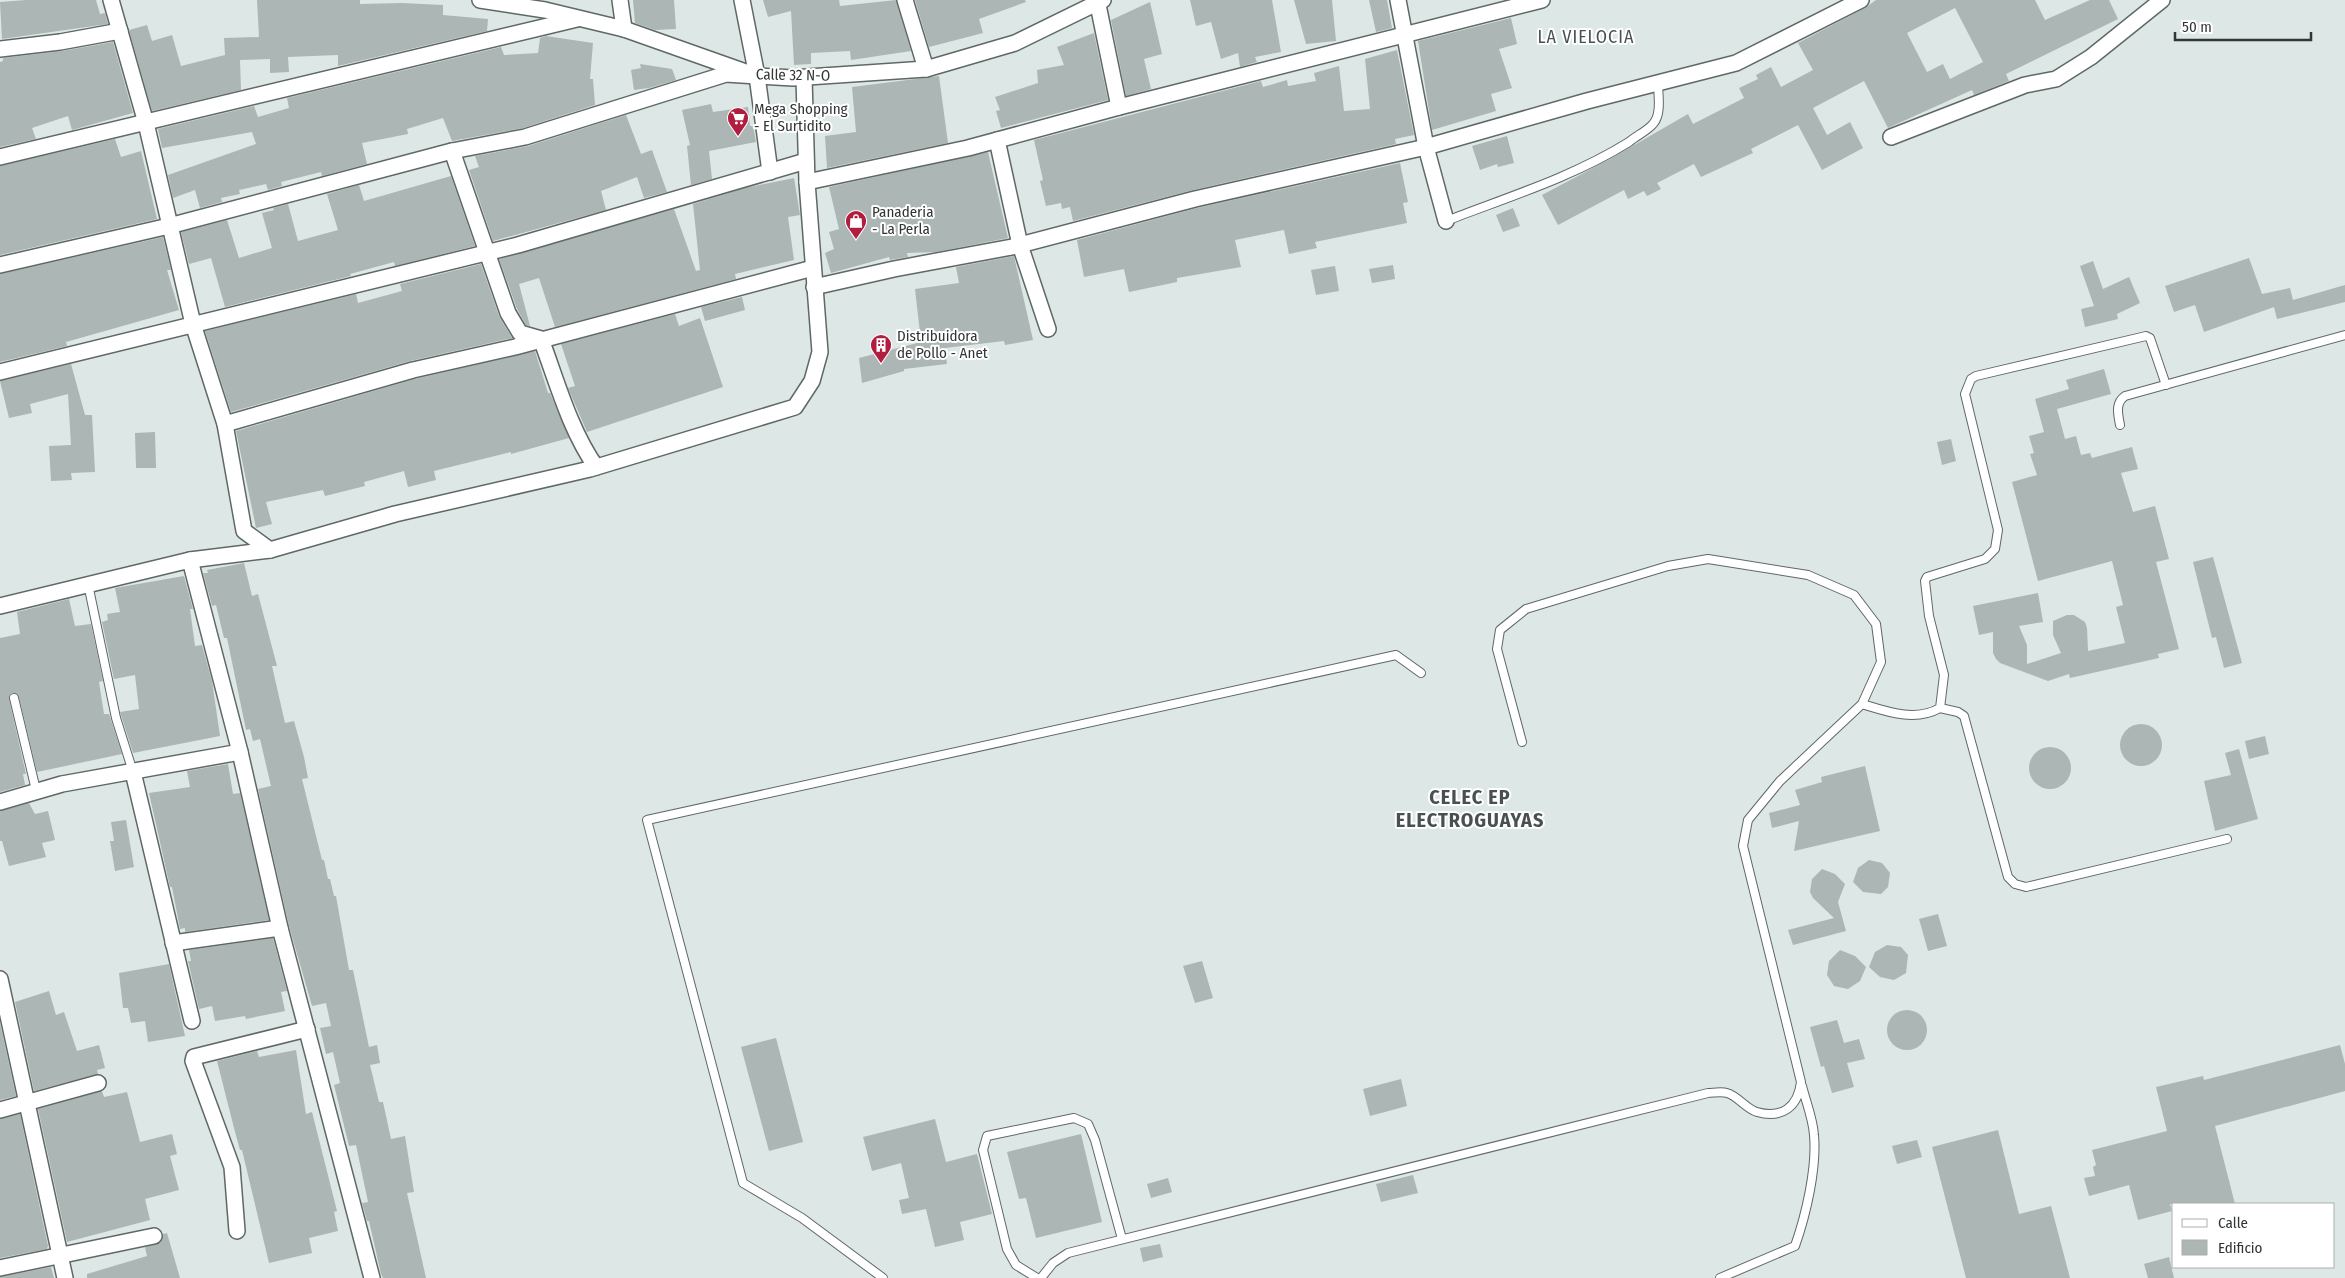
<svg xmlns="http://www.w3.org/2000/svg" width="2345" height="1278" viewBox="0 0 2345 1278" font-family="'Fira Sans Condensed',sans-serif">
  <rect width="100%" height="100%" fill="#dde7e6"/>
  <g fill="#acb6b4" fill-rule="evenodd">
    <path d="M26,0H96L100,14L105,13L108,24L2,39L0,2Z"/>
    <path d="M257,0H360V4L402,3L443,5V15L488,19L487,31L338,66V55L288,57L289,72L270,73V59L240,60L241,90L152,111L129,30L147,25L152,41L172,35L181,66L225,55L224,38L259,37Z"/>
    <path d="M633,0H674L676,29L655,30L635,23Z"/>
    <path d="M763,0H839L840,6L896,0L911,51L851,60L850,51L811,53V64L794,65L791,11L768,17Z"/>
    <path d="M915,0H1025L1026,2L979,19L983,33L929,47Z"/>
    <path d="M1190,0H1272L1281,52L1255,57L1257,62L1240,67L1238,53L1221,59L1211,22L1196,26Z"/>
    <path d="M1294,0H1332L1336,41L1306,44Z"/>
    <path d="M1369,0H1387L1392,28L1376,32Z"/>
    <path d="M1876,0H2035L2045,20L2090,0H2109L2118,19L2006,74L2009,81L1974,95L1972,90L1888,128L1864,81L1813,108L1827,135L1850,122L1863,148L1822,170L1798,125L1751,149L1753,153L1701,177L1694,164L1657,183L1661,189L1647,196L1644,191L1628,199L1624,190L1558,225L1542,195L1610,159L1688,114L1693,124L1744,98L1739,88L1758,79L1756,75L1771,67L1781,87L1813,70L1798,43L1865,8ZM1955,8L1983,62L1950,79L1943,64L1927,72L1907,33Z"/>
    <path d="M1150,2L1162,54L1144,59L1151,89L1126,96L1111,20Z"/>
    <path d="M1511,18L1517,44L1499,49L1512,88L1491,94L1496,111L1432,130L1418,41Z"/>
    <path d="M1094,33L1108,100L1001,128L996,111L1000,110L995,97L1038,83L1037,70L1064,65L1057,47Z"/>
    <path d="M546,36L593,43L590,79H593L595,105L523,128L452,141L443,118L407,129L408,134L362,143L367,164L322,176L321,172L281,182L282,186L268,190L266,184L239,190L240,194L221,198L222,202L200,208L195,190L173,198L168,175L256,144L252,132L162,148L158,129L254,106L258,117L289,108L287,98L501,47L504,55L538,53L540,38Z"/>
    <path d="M113,42L133,113L72,130L68,116L32,128L36,139L0,147V62L3,61V58L62,51Z"/>
    <path d="M1397,50L1414,135L1395,139L1396,144L1193,190L1073,221L1070,207L1062,209L1061,203L1046,206L1040,181L1043,180L1034,140L1261,81L1263,87L1287,80L1288,86L1316,81L1314,73L1339,66L1344,111L1370,109L1365,59Z"/>
    <path d="M640,64L672,69L676,80L649,88L634,90L631,70L641,68Z"/>
    <path d="M939,76L948,143L827,168L825,136L856,132L852,87Z"/>
    <path d="M711,104L713,112L748,107L750,126H753L756,142L709,151L712,179L691,185L687,146L690,145L682,110Z"/>
    <path d="M626,115L641,154L652,150L667,192L644,198L637,177L601,191L606,210L493,241L469,170L479,167L475,156L528,146Z"/>
    <path d="M1507,136L1514,163L1498,167L1497,164L1480,170L1472,146Z"/>
    <path d="M115,139L121,157L141,151L157,219L0,255V166Z"/>
    <path d="M988,152L1008,238L936,252L907,253L908,257L890,260L889,257L831,273L825,253L834,249L829,232L839,229L829,187Z"/>
    <path d="M1400,163L1408,202L1403,203L1407,223L1315,242L1317,248L1289,254L1284,230L1235,240L1241,267L1177,278V282L1129,292L1124,269L1084,277L1077,240L1197,208Z"/>
    <path d="M451,176L475,246L395,266L394,262L350,274L351,276L225,307L211,258L189,264L181,232L227,220L239,258L272,248L262,213L274,210L273,208L288,204L298,241L338,230L327,194L359,185L364,201Z"/>
    <path d="M794,178L800,215L788,217L794,260L735,274L736,279L555,327L539,278L519,284L530,326L526,325L517,309L499,259L674,209L696,271L700,270L693,204L745,188Z"/>
    <path d="M1513,208L1520,226L1503,232L1496,215Z"/>
    <path d="M163,237L171,270H167L179,310L66,342L67,346L0,362V274Z"/>
    <path d="M1014,256L1033,340L1005,345L1004,341L945,348L947,364L904,369V371L862,383L859,358L921,342L915,289L959,283L956,267Z"/>
    <path d="M2249,258L2262,294L2290,288L2293,300L2345,285V302L2277,319L2274,307L2204,332L2195,305L2174,312L2165,286Z"/>
    <path d="M2093,261L2103,289L2129,277L2140,303L2117,314L2118,319L2085,327L2081,309L2094,306L2080,266Z"/>
    <path d="M481,264L499,316L512,338L410,361L231,412L205,331L356,294L358,303L402,291L400,284Z"/>
    <path d="M1393,265L1395,279L1372,283L1369,269Z"/>
    <path d="M1335,266L1339,291L1316,295L1311,270Z"/>
    <path d="M742,297L745,310L705,321L701,307Z"/>
    <path d="M675,314L679,326L700,318L723,387L587,432L568,388L575,386L561,344Z"/>
    <path d="M535,351L548,393H550L569,438L511,454V452L434,471L436,480L408,487L404,471L364,482L365,486L325,496L323,490L266,502L272,524L256,528L236,431L415,379Z"/>
    <path d="M71,364L85,415H92L95,472L71,473L72,480L51,481L49,446L71,445L68,394L30,404L32,413L9,418L0,381Z"/>
    <path d="M2104,369L2111,394L2057,409L2065,439L2076,436L2081,455L2090,453L2092,458L2132,447L2138,469L2121,473L2133,512L2155,506L2169,559L2156,562L2179,649L2158,654L2159,658L2070,678L2069,674L2048,681L2000,663L1996,659L1993,653V632L1979,635L1973,606L2038,593L2043,622L2019,626L2027,645V664L2061,653L2053,635V621L2067,615H2074L2085,622L2087,628L2088,651L2125,643L2116,607L2123,605L2112,561L2038,581L2012,482L2037,475L2030,454L2034,453L2029,436L2044,432L2035,399L2069,389L2066,380Z"/>
    <path d="M155,432L156,468H136L135,433Z"/>
    <path d="M1951,439L1956,461L1942,465L1937,442Z"/>
    <path d="M2213,557L2242,663L2224,668L2216,637L2212,638L2193,562Z"/>
    <path d="M244,563L252,596L258,594L272,647L277,666H272L285,723L294,721L304,757L308,778L302,779L322,860H324L328,879H330L334,896H336L349,970H353L369,1047L377,1045L380,1063L370,1065L379,1102H383L391,1139L405,1136L414,1192L407,1193L426,1278H383L381,1274L369,1221H367L362,1203L368,1202L356,1145L349,1146L334,1085L340,1083L333,1052L326,1054L320,1028L331,1026L326,1003L312,1006L289,926L258,789L271,786L260,739L253,741L250,729L246,730L227,638H224L216,605L212,606L203,573H208L207,570Z"/>
    <path d="M184,576L193,609H190L195,646L202,645L212,681L220,736L133,753L120,712L139,709L135,675L114,679L102,622L108,620L107,614L120,612L115,588Z"/>
    <path d="M69,599L75,626L91,624L103,681L99,682L104,714H109L122,754L37,772L19,697L12,693L9,699L26,774H23L25,785L0,792V638L20,634L17,612Z"/>
    <circle cx="2141" cy="745" r="21"/>
    <path d="M2265,736L2269,754L2249,759L2245,741Z"/>
    <circle cx="2050" cy="768" r="21"/>
    <path d="M2239,749L2258,819L2215,831L2204,781L2231,775L2225,753Z"/>
    <path d="M228,764L233,794L240,793L269,920L185,932V928L180,929L172,887H170L149,793L190,787L187,771Z"/>
    <path d="M1865,766L1880,831L1794,851L1799,821L1772,828L1769,813L1800,805L1795,790L1822,782L1821,777Z"/>
    <path d="M29,803L35,814L48,811L55,840L42,843L46,857L9,866L2,841H0V811Z"/>
    <path d="M126,820L134,867L115,871L110,841H114L111,822Z"/>
    <path d="M1869,860L1882,863L1890,873L1888,887L1881,894L1863,892L1853,882L1858,868Z"/>
    <path d="M1822,869L1835,874L1845,884L1838,902L1846,931L1793,945L1788,930L1834,918L1813,898L1810,892L1812,879Z"/>
    <path d="M1938,914L1947,946L1928,951L1919,919Z"/>
    <path d="M273,938L287,991L281,992L285,1011L246,1019L245,1016L215,1021L212,1006L199,1009L188,961H191L189,950Z"/>
    <path d="M1887,945L1901,947L1908,955L1906,973L1894,980L1880,977L1869,967L1875,952Z"/>
    <path d="M1840,950L1855,956L1866,967L1860,981L1848,989L1834,986L1827,975L1829,961Z"/>
    <path d="M1202,961L1213,998L1195,1003L1183,966Z"/>
    <path d="M169,964L185,1036L148,1042L145,1021L131,1023L128,1008H123L119,973Z"/>
    <path d="M49,991L56,1015L64,1012L77,1051L99,1045L105,1068L97,1070L98,1074L34,1091L15,1002Z"/>
    <circle cx="1907" cy="1030" r="20"/>
    <path d="M1837,1020L1844,1043L1859,1039L1865,1059L1847,1063L1854,1087L1832,1093L1824,1066L1821,1067L1810,1027Z"/>
    <path d="M0,1023L16,1096L0,1100Z"/>
    <path d="M776,1038L803,1142L769,1151L741,1047Z"/>
    <path d="M2340,1045L2345,1064V1091L2215,1126L2235,1204H2170L2172,1211L2138,1220L2129,1185L2089,1196L2084,1178L2095,1176L2093,1167L2096,1165L2092,1150L2167,1131L2156,1087L2203,1076L2204,1080Z"/>
    <path d="M296,1050L306,1114L312,1112L337,1211L334,1212L338,1231L309,1238L312,1253L269,1263L242,1150H240L234,1128L217,1061L257,1051L259,1057Z"/>
    <path d="M1401,1079L1407,1106L1370,1116L1363,1089Z"/>
    <path d="M102,1091L104,1097L127,1092L140,1142L172,1134L177,1154L170,1156L179,1190L145,1199L150,1220L67,1242L38,1109Z"/>
    <path d="M20,1114L48,1246L47,1249L0,1258V1119Z"/>
    <path d="M935,1119L946,1162L977,1154L992,1214L960,1222L964,1240L935,1247L926,1209L902,1214L899,1200L909,1198L901,1163L872,1171L863,1137Z"/>
    <path d="M1998,1130L2019,1214L2051,1206L2070,1278H1966L1932,1147Z"/>
    <path d="M1081,1134L1102,1222L1036,1238L1026,1198L1019,1199L1007,1152Z"/>
    <path d="M1917,1140L1922,1157L1897,1164L1892,1146Z"/>
    <path d="M1413,1175L1418,1193L1381,1202L1376,1184Z"/>
    <path d="M1168,1178L1172,1192L1151,1198L1147,1184Z"/>
    <path d="M167,1233L180,1278H87V1274L147,1256L145,1247L160,1243L163,1234Z"/>
    <path d="M1160,1244L1163,1257L1143,1262L1140,1248Z"/>
    <path d="M2169,1257L2174,1278H2148L2144,1264Z"/>
    <path d="M51,1267L54,1278H0V1277Z"/>
  </g>
  <g fill="none" stroke-linecap="round" stroke-linejoin="round">
    <g stroke="#5f6867" stroke-width="10">
      <g id="service">
        <path d="M1446,221C1508,197 1573,177 1629,142C1636,136 1647,131 1653,124C1662,114 1658,95 1658,83"/>
        <path d="M2120,425C2118,414 2115,403 2125,396L2345,335"/>
        <path d="M88,584L116,718L133,772"/>
        <path d="M14,698L36,790"/>
        <path d="M1862,704C1888,712 1915,722 1940,708L1944,675L1929,616L1925,581L1927,577L1985,559L1995,549L1998,530L1965,394L1971,379L1976,376L2146,336L2150,338L2166,385"/>
        <path d="M1940,708L1958,712L1964,716L2008,877L2015,884L2026,887L2227,839"/>
        <path d="M883,1278L802,1218L743,1183L647,820L1396,655L1421,673"/>
        <path d="M1037,1278L1016,1265L1007,1249L983,1150L987,1136L1074,1118L1088,1124L1095,1140L1122,1239"/>
        <path d="M1041,1278L1053,1263L1068,1253L1708,1093C1713,1093 1721,1091 1727,1093C1738,1096 1746,1109 1757,1112C1782,1119 1798,1107 1801,1082L1743,846L1748,820L1780,781L1862,704L1881,662L1876,624L1854,595L1808,575L1708,559L1668,566L1526,609L1500,630L1497,649L1522,742"/>
        <path d="M1720,1278L1795,1246C1806,1215 1817,1168 1814,1135C1813,1119 1806,1102 1802,1086"/>
      </g>
    </g>
    <g stroke="#5f6867" stroke-width="18">
      <g id="minor">
        <path d="M111,0L146,123L193,324L225,424L244,531L270,550"/>
        <path d="M480,0L545,10L624,29L757,76L793,78L926,69L1015,43L1103,0"/>
        <path d="M620,0L624,29"/>
        <path d="M742,0L757,76L770,172"/>
        <path d="M905,0L926,69"/>
        <path d="M1097,0L1119,107"/>
        <path d="M1398,0L1426,147L1446,221"/>
        <path d="M0,49L60,42L120,31"/>
        <path d="M1891,137L2025,85L2056,79L2091,57L2162,0"/>
        <path d="M997,140L1020,245L1048,329"/>
        <path d="M452,151L508,313L520,333L541,339C557,382 570,430 596,467"/>
        <path d="M0,157L577,19"/>
        <path d="M807,182L968,148L1119,107L1542,0"/>
        <path d="M0,265L169,226L452,151L525,137L726,74L757,76"/>
        <path d="M814,287L894,269L1012,247L1195,199L1426,147L1587,101L1736,63L1861,0"/>
        <path d="M0,372L518,245L806,161"/>
        <path d="M225,424L413,370L515,347L813,268"/>
        <path d="M190,560L240,752L280,928L372,1278"/>
        <path d="M0,606L190,560L270,550L395,514L590,469L795,407L812,381L820,352L807,182L804,78"/>
        <path d="M133,772L192,1021"/>
        <path d="M0,802L62,784L240,752"/>
        <path d="M173,943L280,928"/>
        <path d="M0,979L65,1278"/>
        <path d="M0,1110L98,1083"/>
        <path d="M237,1231L232,1167L193,1061L194,1057L307,1029"/>
        <path d="M0,1268L154,1236"/>
      </g>
    </g>
    <use href="#service" stroke="#fff" stroke-width="8"/>
    <use href="#minor" stroke="#fff" stroke-width="15"/>
  </g>
  <defs>
    <g id="supermarket-pin" transform="scale(1.125)"><path d="M0 17L-7.5 6A9.5 9.5 0 1 1 7.5 6Z" fill="#b11d3f" stroke="#fff"/><path d="M-6-5.5h2.5l.6 2H6L4.5 2H-2.5L-4.4-4H-6ZM-1.5 3.2a1.3 1.3 0 1 0 .1 0ZM3 3.2a1.3 1.3 0 1 0 .1 0Z" fill="#fff"/></g>
    <g id="shop-pin" transform="scale(1.125)"><path d="M0 17L-7.5 6A9.5 9.5 0 1 1 7.5 6Z" fill="#b11d3f" stroke="#fff"/><path d="M-5-2.5h2.3a2.7 3.5 0 0 1 5.4 0H5L5.5 6h-11ZM-1.5-2.5h3a1.5 2.3 0 0 0-3 0Z" fill="#fff"/></g>
    <g id="building-pin" transform="scale(1.125)"><path d="M0 17L-7.5 6A9.5 9.5 0 1 1 7.5 6Z" fill="#b11d3f" stroke="#fff"/><path d="M-4-6H4V6H1V3H-1V6H-4ZM-2.5-4.3h1.7v1.8h-1.7ZM.8-4.3h1.7v1.8H.8ZM-2.5-1h1.7V.8h-1.7ZM.8-1h1.7V.8H.8Z" fill="#fff"/></g>
  </defs>
  <g fill-rule="evenodd">
    <use href="#supermarket-pin" x="738" y="118"/>
    <use href="#shop-pin" x="856" y="221"/>
    <use href="#building-pin" x="881" y="345"/>
  </g>
  <g text-anchor="middle" stroke-width="4" stroke-linejoin="round" paint-order="stroke">
    <g font-size="15" fill="#313534" stroke="#fff">
      <text transform="translate(793 75) rotate(1)" y="5">Calle 32 N-O</text>
    </g>
    <g font-size="15" fill="#313534" stroke="#fff" text-anchor="start">
      <text x="754" y="114">Mega Shopping<tspan x="754" dy="17">- El Surtidito</tspan></text>
      <text x="872" y="217">Panaderia<tspan x="872" dy="17">- La Perla</tspan></text>
      <text x="897" y="341">Distribuidora<tspan x="897" dy="17">de Pollo - Anet</tspan></text>
    </g>
    <g font-size="18" letter-spacing="1" fill="#485150" stroke="#fff">
      <text x="1586" y="43">LA VIELOCIA</text>
    </g>
    <g font-size="20" font-weight="bold" letter-spacing="1" fill="#485150" stroke="#fff">
      <text x="1470" y="804">CELEC EP<tspan x="1470" dy="23">ELECTROGUAYAS</tspan></text>
    </g>
  </g>
  <rect x="2172" y="1203" width="162" height="65" fill="#ffffff" stroke="#adaeae"/>
  <rect x="2182" y="1219" width="25" height="8" fill="#ffffff" stroke="#adaeae"/>
  <text x="2218" y="1228" font-size="15" fill="#313534">Calle</text>
  <rect x="2182" y="1240" width="25" height="15" fill="#acb6b4" stroke="#adaeae"/>
  <text x="2218" y="1253" font-size="15" fill="#313534">Edificio</text>
  <path d="M2175 32v8h136v-8" fill="none" stroke="#313534" stroke-width="2.5"/>
  <text x="2182" y="32" font-size="15" fill="#313534" stroke="#ffffff" stroke-width="4" paint-order="stroke">50 m</text>
</svg>
